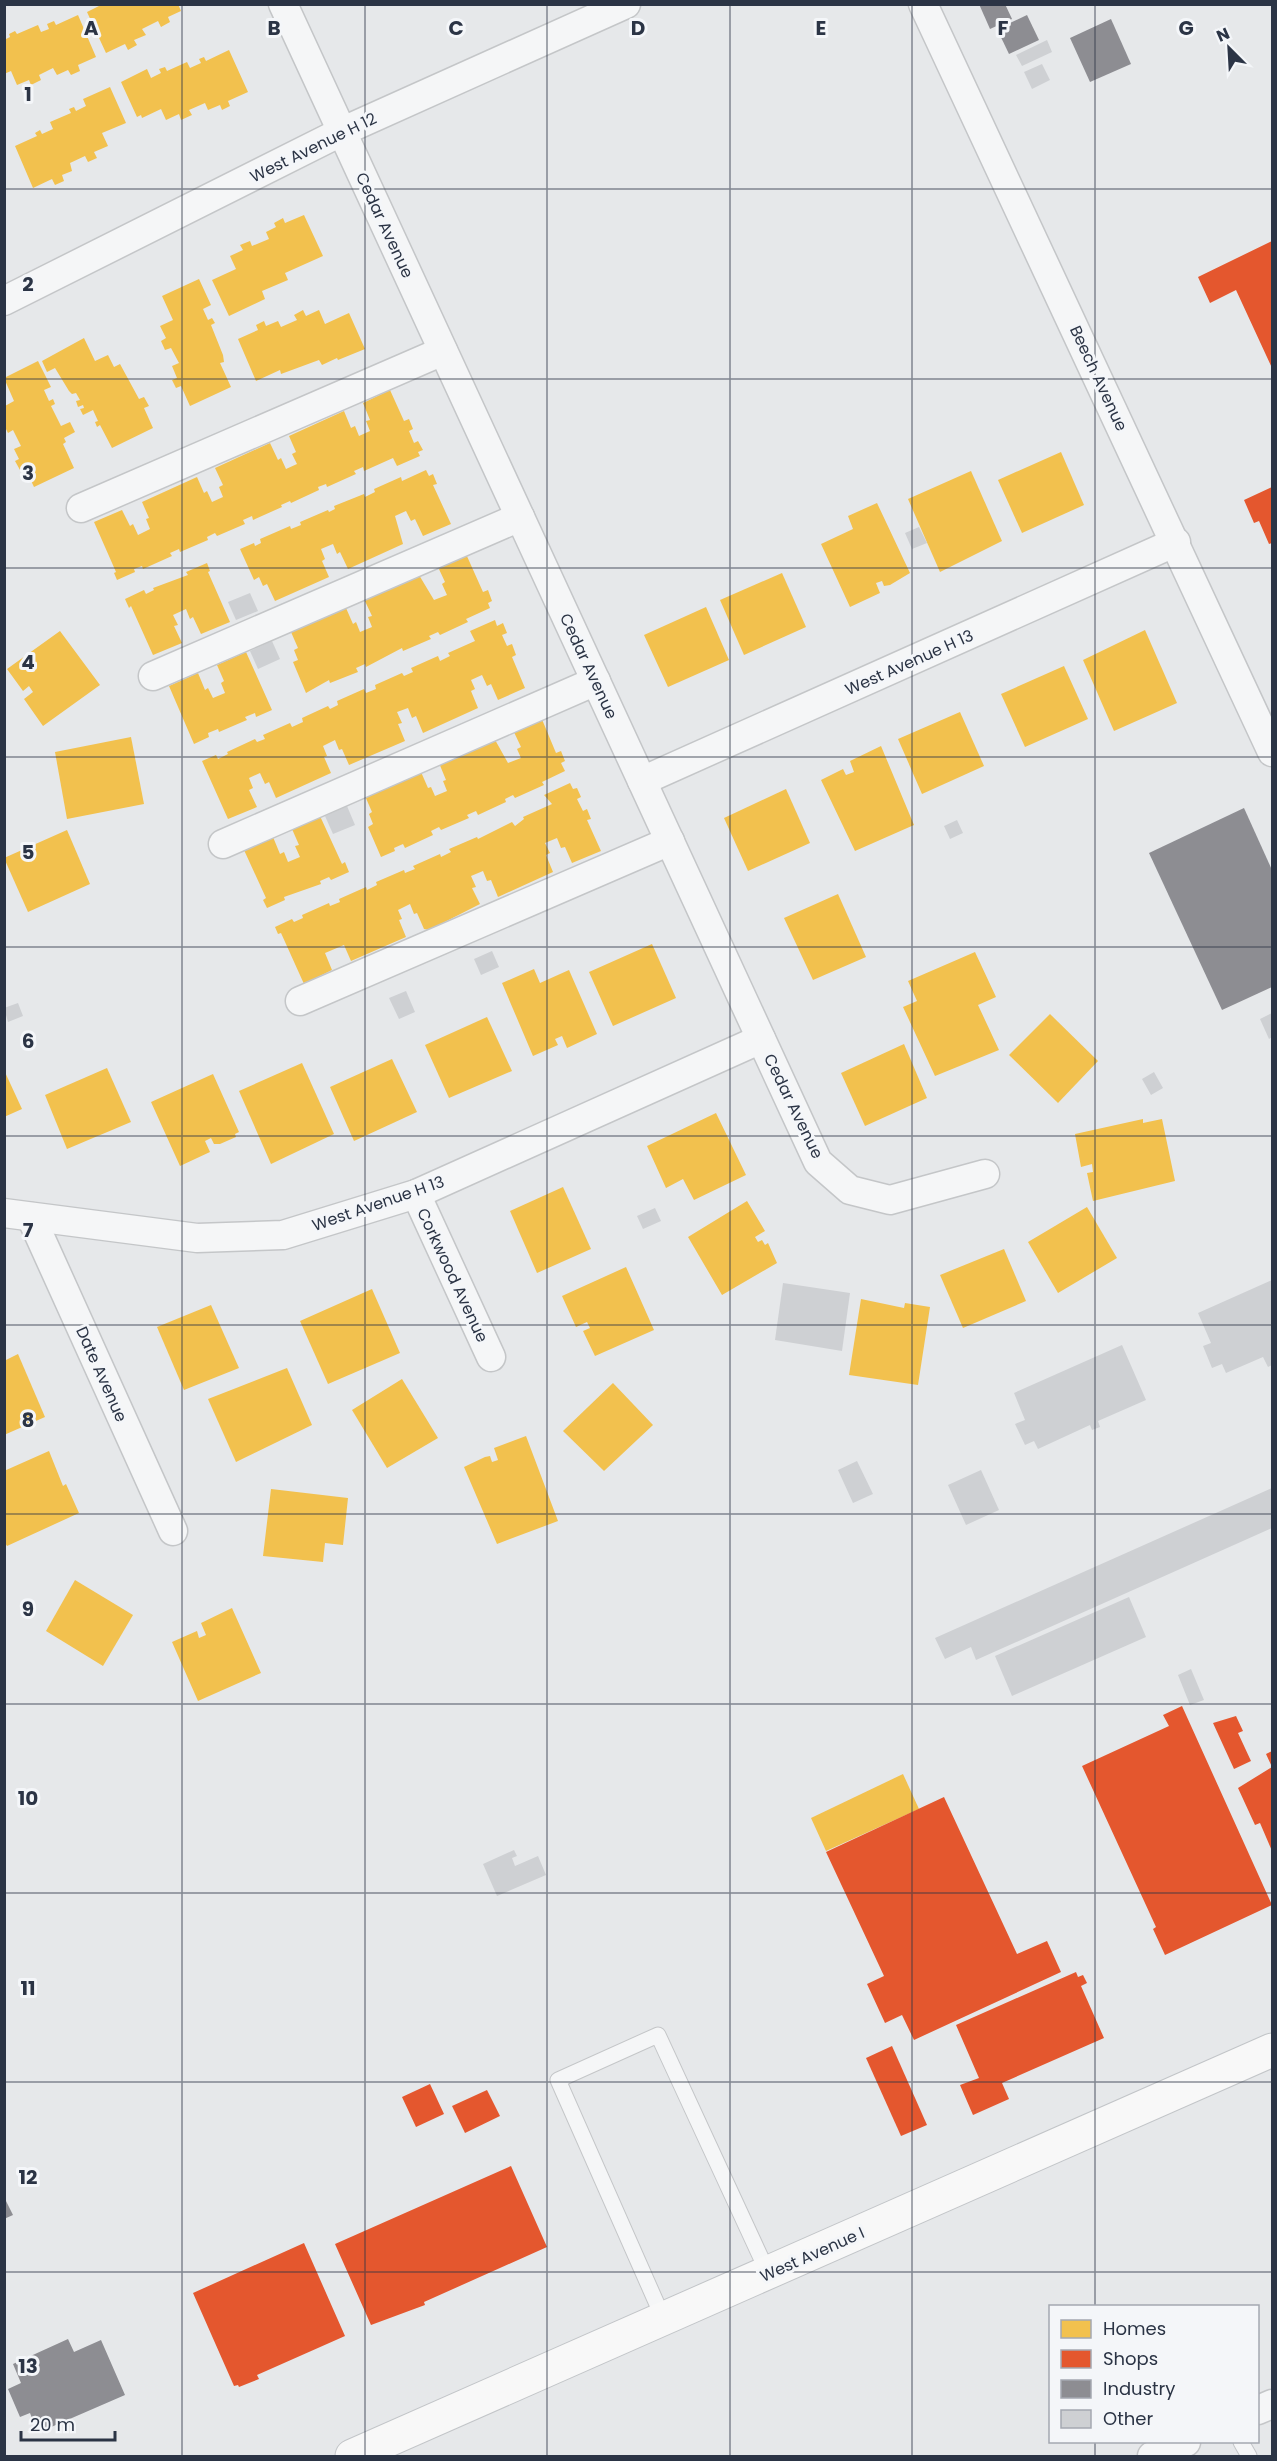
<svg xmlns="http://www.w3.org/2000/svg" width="1277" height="2461" viewBox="0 0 1277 2461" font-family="Poppins,sans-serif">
  <rect width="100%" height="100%" fill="#e6e8ea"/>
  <g fill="#f2c14e">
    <path d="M103,4H178L181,11L168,17L170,22L161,27L158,21L142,29L146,35L134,40L137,45L128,50L125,44L106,53L87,12Z"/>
    <path d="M78,15L96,57L78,65L80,71L71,75L68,70L57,75L53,68L39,75L41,80L31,85L29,80L17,85L11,71L4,74V40L10,37L9,34L15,31L17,34L38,25L41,32L49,29L47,24L54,21L56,25Z"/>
    <path d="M229,50L248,92L228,101L230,106L222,110L220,105L208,110L205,103L189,110L192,115L181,120L179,114L166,120L161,109L142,118L141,115L137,117L121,82L147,69L151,78L161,73L159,69L165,67L167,71L187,62L190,68L201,63L199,59L204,57L206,61Z"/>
    <path d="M110,87L126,123L102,133L108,146L94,152L97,158L88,162L85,156L70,163L72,171L62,175L64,181L55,185L52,179L33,188L15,146L37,136L35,133L40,130L42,134L53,129L50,122L71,113L69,109L74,107L76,111L86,106L83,99Z"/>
    <path d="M304,215L323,256L285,273L288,280L262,291L265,299L229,316L212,280L236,269L230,256L243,250L240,245L250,241L252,246L269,239L266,232L276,227L274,223L283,218L285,223Z"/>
    <path d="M199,279L211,305L203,309L208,320L212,318L215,323L211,325L223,355L224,362L220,363L231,387L190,406L181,386L176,388L172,380L177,378L172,366L179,363L171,348L165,350L161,341L166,338L160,326L173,320L162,296Z"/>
    <path d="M303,310L306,316L319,310L325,324L349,313L365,349L338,360L337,358L322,365L319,360L281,374L280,370L256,381L238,339L258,330L256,325L264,321L266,326L278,321L281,327L297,320L294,315Z"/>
    <path d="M84,338L95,361L108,355L114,367L120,364L139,399L144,397L149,406L144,408L153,428L112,448L100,425L97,427L95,422L98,421L93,410L83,415L80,409L84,408L83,405L78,407L76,401L80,400L76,393L72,394L69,391L55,368L47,372L42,361Z"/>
    <path d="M38,361L51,387L44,390L49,401L53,399L55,404L51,406L61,426L70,422L75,432L64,438L66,442L63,444L74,468L34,487L25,468L20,470L15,461L19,459L14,449L21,446L13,430L8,433L5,427V406L14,401L4,378Z"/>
    <path d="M390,390L404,421L409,419L413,429L409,431L414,443L418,441L423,450L418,452L420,456L397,466L393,458L364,471L363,467L354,471L356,474L327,487L326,484L318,487L319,490L291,503L290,501L281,505L282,507L253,520L252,516L243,520L245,524L217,536L215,533L207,537L208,540L180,552L179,549L170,553L172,556L143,569L142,566L134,569L135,572L117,580L114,573L116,572L94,522L122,510L130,526L133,524L138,535L150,529L146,519L149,518L142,502L197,477L204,493L207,491L212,502L223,497L219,487L223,485L215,468L270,443L278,460L281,458L286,469L297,464L292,454L296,452L289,436L344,411L351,428L355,426L359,436L370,431L366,421L370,420L363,403Z"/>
    <path d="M1061,452L1084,505L1022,533L998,480Z"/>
    <path d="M426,470L429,476L433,474L437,484L433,485L451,524L423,536L415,519L411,521L406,511L395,516L403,544L348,569L340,552L337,554L333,544L321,549L325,559L322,561L329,577L275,601L267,584L263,586L259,577L254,580L240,549L254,543L255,546L261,543L260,539L290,526L291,529L301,525L300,522L328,510L329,512L335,509L334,506L364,494L365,497L375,492L374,489L401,477L402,481Z"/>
    <path d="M971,471L1002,541L940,572L908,499Z"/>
    <path d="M877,503L910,573L890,585L884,586L882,581L876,583L880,593L850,607L821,544L853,529L848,516Z"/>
    <path d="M466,554L483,592L488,590L492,601L488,603L490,608L466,619L468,622L440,635L438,632L429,636L431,639L403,651L402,648L366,667L365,664L356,668L358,672L330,683L329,680L306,693L293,662L298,660L294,650L298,648L291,632L346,608L353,624L356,622L360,632L372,627L368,617L372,616L364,599L419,575L434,600L447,595L442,584L445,582L438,567Z"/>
    <path d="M207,563L210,571L208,572L230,622L201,634L193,617L190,619L186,609L173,615L178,625L174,626L182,643L153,655L131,606L129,608L125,599L144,590L146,594L154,590L153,588L188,575L186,572Z"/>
    <path d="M782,573L806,627L744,655L720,600Z"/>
    <path d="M706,607L729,660L668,687L644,635Z"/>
    <path d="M495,620L497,626L503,623L507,633L502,635L507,646L512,644L516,655L512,657L525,688L498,700L491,684L487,686L482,675L471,680L475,689L471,691L478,708L423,733L416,716L412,718L408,708L397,712L402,723L398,724L405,741L349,765L342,749L339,750L335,740L323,746L327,756L324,757L331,773L276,798L269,782L265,784L260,773L249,778L253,788L249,790L257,807L228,819L202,761L216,755L218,759L228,754L227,752L255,739L257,742L265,739L263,735L290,723L292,727L303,722L302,718L328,706L330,709L338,705L337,701L364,689L366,693L376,689L375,685L402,673L404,676L413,672L411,668L438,656L440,661L450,656L448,653L475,641L470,631Z"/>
    <path d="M1145,630L1177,703L1114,731L1083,660Z"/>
    <path d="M60,631L100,685L43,726L24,699L33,692L29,686L23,691L7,669Z"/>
    <path d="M246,652L272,710L256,717L255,713L245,717L247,720L219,732L218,729L208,733L209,737L194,744L169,686L198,673L205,690L208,688L213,698L225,693L221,683L224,681L217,665Z"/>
    <path d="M1064,666L1088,719L1025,747L1001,694Z"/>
    <path d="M960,712L984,766L922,794L898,739Z"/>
    <path d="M541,717L556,753L561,751L565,761L561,763L565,771L542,782L544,785L515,798L513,795L505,799L506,802L478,815L476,811L467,815L469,818L441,830L439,827L431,831L433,835L405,848L403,844L394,848L395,851L381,857L368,827L373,824L369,814L372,812L365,796L421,772L428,788L431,787L435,796L447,791L443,781L446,780L439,763L494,738L508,763L521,758L517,749L521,747L513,730Z"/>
    <path d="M131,737L144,804L67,819L55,752Z"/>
    <path d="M881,746L914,825L855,851L821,780L843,769L846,775L854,772L850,761Z"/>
    <path d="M570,783L573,789L577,788L581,797L577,799L583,811L587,809L591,819L587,820L601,851L572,863L565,847L561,848L557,838L545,843L550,853L546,855L553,872L498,897L491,880L487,881L483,871L471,876L476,887L472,888L480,904L429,930L424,929L417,913L414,914L410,904L398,910L402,919L399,920L406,937L351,961L344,945L325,953L332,970L304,984L281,933L278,934L275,927L292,919L294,922L303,918L302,915L329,903L330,906L340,902L339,899L366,887L367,890L377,885L376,882L404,870L405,873L415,869L413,866L440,854L441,857L451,852L449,849L477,837L478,839L512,822L515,826L524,819L523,817L552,804L544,795Z"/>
    <path d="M786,789L810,843L748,871L724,818Z"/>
    <path d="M320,816L342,864L345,862L349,872L331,880L329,877L320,881L321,884L284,897L285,900L267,908L263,900L266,898L244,850L273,837L280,854L284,852L288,862L300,857L295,846L299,845L292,829Z"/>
    <path d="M67,830L90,884L28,912L4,858Z"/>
    <path d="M838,894L866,957L813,980L784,918Z"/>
    <path d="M652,944L676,998L613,1026L589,972Z"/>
    <path d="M975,952L996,997L978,1005L999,1050L935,1076L903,1007L917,1001L908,981Z"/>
    <path d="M534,969L540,983L569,970L597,1034L567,1048L562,1036L555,1039L558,1045L533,1056L502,983Z"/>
    <path d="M1050,1014L1098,1061L1058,1103L1009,1055Z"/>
    <path d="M487,1017L512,1071L449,1098L425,1045Z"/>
    <path d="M904,1044L927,1098L865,1126L841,1073Z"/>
    <path d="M392,1059L417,1112L354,1141L330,1087Z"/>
    <path d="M302,1063L334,1134L271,1164L239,1091Z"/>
    <path d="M107,1068L131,1122L67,1149L45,1095Z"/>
    <path d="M4,1070L22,1109L4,1117Z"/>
    <path d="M213,1074L239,1132L235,1134L236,1137L220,1144H214L211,1138L205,1141L210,1152L180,1166L151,1102Z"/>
    <path d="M716,1113L746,1175L694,1200L683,1179L666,1188L647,1146Z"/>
    <path d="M1143,1119V1123L1162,1119L1175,1181L1093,1201L1087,1173L1093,1172L1092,1164L1081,1167L1075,1134Z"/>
    <path d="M563,1187L591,1249L537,1273L510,1211Z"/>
    <path d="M747,1201L765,1231L755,1237L758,1242L762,1240L765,1245L768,1243L777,1263L722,1295L688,1237Z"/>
    <path d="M1087,1207L1117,1258L1058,1293L1028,1242Z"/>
    <path d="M1004,1249L1026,1301L963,1328L940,1275Z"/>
    <path d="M626,1267L654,1330L595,1356L583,1331L590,1328L587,1322L576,1327L562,1296Z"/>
    <path d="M372,1289L400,1353L328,1384L300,1321Z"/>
    <path d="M861,1299L904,1308L905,1303L930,1307L918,1385L849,1375Z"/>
    <path d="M211,1305L239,1368L184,1390L157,1327Z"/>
    <path d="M18,1354L45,1417L4,1435V1361Z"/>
    <path d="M287,1368L312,1425L236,1462L208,1399Z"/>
    <path d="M402,1379L438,1438L387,1468L352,1410Z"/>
    <path d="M613,1383L653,1425L604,1471L563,1431Z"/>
    <path d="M526,1436L558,1521L497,1544L464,1467L485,1457L490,1456L492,1462L498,1460L494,1448Z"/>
    <path d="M49,1451L63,1486L66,1484L79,1513L7,1546L4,1541V1471Z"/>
    <path d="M271,1489L348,1498L343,1545L325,1543L323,1562L263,1556Z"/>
    <path d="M75,1580L133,1615L103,1666L46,1631Z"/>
    <path d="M232,1608L261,1673L198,1701L172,1642L197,1631L199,1638L206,1635L201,1623Z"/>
    <path d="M903,1774L919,1809L826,1851L811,1818Z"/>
  </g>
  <g fill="#e4572e">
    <path d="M1272,241V368L1236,290L1210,303L1198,277Z"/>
    <path d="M1272,487V543L1269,544L1259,521L1254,523L1244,500Z"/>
    <path d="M1182,1706L1272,1905L1165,1955L1153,1929L1156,1927L1082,1766L1169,1726L1163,1715Z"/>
    <path d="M1236,1716L1243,1731L1238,1733L1251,1761L1234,1769L1213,1723Z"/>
    <path d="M1272,1751V1851L1260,1823L1255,1825L1238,1788L1272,1767L1266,1754Z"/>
    <path d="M944,1797L1017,1954L1047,1941L1061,1972L914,2040L902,2015L885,2023L867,1984L884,1976L826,1852Z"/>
    <path d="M1076,1972L1078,1977L1083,1975L1087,1983L1081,1986L1104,2038L1002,2083L1009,2099L973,2115L960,2085L979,2078L956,2025Z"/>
    <path d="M892,2046L927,2125L901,2136L866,2058Z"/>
    <path d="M430,2084L444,2114L416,2127L402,2097Z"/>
    <path d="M487,2090L500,2116L465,2133L452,2106Z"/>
    <path d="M511,2166L547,2247L424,2302L425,2305L371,2325L335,2244Z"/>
    <path d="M304,2243L345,2336L257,2375L259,2379L239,2387L238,2385L234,2386L193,2293Z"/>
  </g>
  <g fill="#8d8d92">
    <path d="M979,4H1005L1012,19L990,29Z"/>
    <path d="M1027,15L1039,40L1009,54L997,29Z"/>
    <path d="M1111,19L1131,64L1090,82L1070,38Z"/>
    <path d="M1244,808L1272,870V987L1222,1010L1149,853Z"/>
    <path d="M4,2197L13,2215L4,2219Z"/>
    <path d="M68,2339L74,2352L101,2340L125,2395L42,2431L36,2417L32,2418L30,2413L20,2417L8,2389L21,2383L13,2364Z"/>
  </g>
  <g fill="#ced0d3">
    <path d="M1047,40L1052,52L1022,66L1016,55Z"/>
    <path d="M1042,64L1050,80L1032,89L1024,72Z"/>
    <path d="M919,527L927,543L912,549L905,533Z"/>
    <path d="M250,593L258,611L236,620L228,602Z"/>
    <path d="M272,641L280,659L258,669L250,651Z"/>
    <path d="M347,806L355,825L333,834L325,816Z"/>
    <path d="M957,820L963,833L950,839L944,826Z"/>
    <path d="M492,951L499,967L481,975L474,959Z"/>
    <path d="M406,991L415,1012L399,1019L389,998Z"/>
    <path d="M18,1003L23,1016L8,1022L4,1008Z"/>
    <path d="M1272,1013V1037L1269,1039L1260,1019Z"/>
    <path d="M1154,1072L1163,1088L1151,1095L1142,1079Z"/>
    <path d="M655,1208L661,1221L643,1229L637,1216Z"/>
    <path d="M1272,1280V1365L1268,1367L1263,1357L1226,1373L1222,1364L1212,1368L1203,1346L1211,1343L1198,1313Z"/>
    <path d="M783,1283L850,1293L842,1351L775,1340Z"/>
    <path d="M1122,1345L1146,1400L1098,1421L1100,1427L1092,1430L1090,1425L1038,1449L1034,1441L1025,1445L1015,1424L1025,1420L1014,1393Z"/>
    <path d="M857,1461L873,1494L853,1503L838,1470Z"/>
    <path d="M981,1470L999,1510L966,1525L948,1485Z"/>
    <path d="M1272,1488V1528L976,1660L971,1647L945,1659L935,1638Z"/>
    <path d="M1129,1597L1146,1637L1012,1696L995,1656Z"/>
    <path d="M1191,1669L1204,1700L1190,1705L1178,1675Z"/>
    <path d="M514,1850L517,1856L512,1858L515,1866L538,1856L546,1875L497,1896L483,1864Z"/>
  </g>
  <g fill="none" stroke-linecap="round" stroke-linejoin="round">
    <g stroke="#c4c6c8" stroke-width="17">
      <g id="lane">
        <path d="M664,2320L558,2080L658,2035L768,2273"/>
        <path d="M1241,2442L1249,2456"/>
      </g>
    </g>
    <g stroke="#c4c6c8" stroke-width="31">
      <g id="street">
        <path d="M283,4L818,1162L850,1190L890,1200L985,1174"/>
        <path d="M923,4L1272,752"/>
        <path d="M4,301L341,132L626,4"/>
        <path d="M81,508L443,351"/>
        <path d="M153,676L520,517"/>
        <path d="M642,781L1176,542"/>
        <path d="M223,844L596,681"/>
        <path d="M300,1001L670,841"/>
        <path d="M416,1194L491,1357"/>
        <path d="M4,1213L197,1238L283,1235L416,1194L761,1039"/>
        <path d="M31,1217L173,1531"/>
        <path d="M1258,2410L1272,2404"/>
        <path d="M1152,2456L1186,2442"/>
      </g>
    </g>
    <g stroke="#c2c5c8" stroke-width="35">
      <path id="primary" d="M352,2456L1272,2050"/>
    </g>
    <use href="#lane" stroke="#f5f6f7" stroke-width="15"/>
    <use href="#street" stroke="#f5f6f7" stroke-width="28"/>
    <use href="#primary" stroke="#f8f8f8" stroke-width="33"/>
  </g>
  <path fill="none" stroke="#2b3445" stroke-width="1.5" stroke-opacity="0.55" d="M182,4V2456M365,4V2456M547,4V2456M730,4V2456M912,4V2456M1095,4V2306M4,189H1272M4,379H1272M4,568H1272M4,757H1272M4,947H1272M4,1136H1272M4,1325H1272M4,1514H1272M4,1704H1272M4,1893H1272M4,2082H1272M4,2272H1272M1095,2442V2456"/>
  <g text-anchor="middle" stroke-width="6" stroke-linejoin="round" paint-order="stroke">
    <g font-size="16" fill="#2b3445" stroke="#f4f6f9">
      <text transform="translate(313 147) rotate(-26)" y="6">West Avenue H 12</text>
      <text transform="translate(385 225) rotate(65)" y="6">Cedar Avenue</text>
      <text transform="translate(1099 378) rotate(65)" y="6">Beech Avenue</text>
      <text transform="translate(909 662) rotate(-24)" y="6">West Avenue H 13</text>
      <text transform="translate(589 666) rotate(65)" y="6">Cedar Avenue</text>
      <text transform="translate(794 1106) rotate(64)" y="6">Cedar Avenue</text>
      <text transform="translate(378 1203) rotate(-19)" y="6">West Avenue H 13</text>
      <text transform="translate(453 1275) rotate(65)" y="6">Corkwood Avenue</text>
      <text transform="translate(102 1374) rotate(66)" y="6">Date Avenue</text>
      <text transform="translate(812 2254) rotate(-24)" y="6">West Avenue I</text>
    </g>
  </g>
  <g font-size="20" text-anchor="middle" font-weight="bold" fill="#2b3445" stroke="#f4f6f9" stroke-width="6" stroke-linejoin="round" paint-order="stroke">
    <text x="91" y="35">A</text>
    <text x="274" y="35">B</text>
    <text x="456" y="35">C</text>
    <text x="638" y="35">D</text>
    <text x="821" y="35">E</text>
    <text x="1003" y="35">F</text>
    <text x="1186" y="35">G</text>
    <text x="28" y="101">1</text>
    <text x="28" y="291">2</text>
    <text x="28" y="480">3</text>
    <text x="28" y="669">4</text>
    <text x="28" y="859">5</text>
    <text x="28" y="1048">6</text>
    <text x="28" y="1237">7</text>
    <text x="28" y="1427">8</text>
    <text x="28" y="1616">9</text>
    <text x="28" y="1805">10</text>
    <text x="28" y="1995">11</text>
    <text x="28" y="2184">12</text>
    <text x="28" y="2373">13</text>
  </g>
  <rect width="1277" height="2461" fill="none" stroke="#2b3445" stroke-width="12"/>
  <rect x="1049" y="2305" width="210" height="138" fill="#f4f6f9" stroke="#a4a8b1" stroke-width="1.5"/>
  <rect x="1061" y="2320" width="30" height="18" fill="#f2c14e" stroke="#a4a8b1" stroke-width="1.5"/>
  <text x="1103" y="2335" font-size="18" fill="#2b3445">Homes</text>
  <rect x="1061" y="2350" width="30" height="18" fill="#e4572e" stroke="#a4a8b1" stroke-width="1.5"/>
  <text x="1103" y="2365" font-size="18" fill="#2b3445">Shops</text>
  <rect x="1061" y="2380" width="30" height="18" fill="#8d8d92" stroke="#a4a8b1" stroke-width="1.5"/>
  <text x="1103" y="2395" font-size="18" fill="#2b3445">Industry</text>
  <rect x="1061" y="2410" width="30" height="18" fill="#ced0d3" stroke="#a4a8b1" stroke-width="1.5"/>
  <text x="1103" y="2425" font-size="18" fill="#2b3445">Other</text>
  <g transform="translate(1229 48) rotate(336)" stroke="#f4f6f9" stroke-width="4.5" paint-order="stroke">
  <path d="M0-4.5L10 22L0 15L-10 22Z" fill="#2b3445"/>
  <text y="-9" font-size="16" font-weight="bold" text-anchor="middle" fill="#2b3445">N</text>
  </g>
  <path d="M21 2431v9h94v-9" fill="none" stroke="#2b3445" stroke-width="3"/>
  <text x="30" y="2431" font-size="18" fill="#2b3445" stroke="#f4f6f9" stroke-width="4.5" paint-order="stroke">20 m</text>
</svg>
